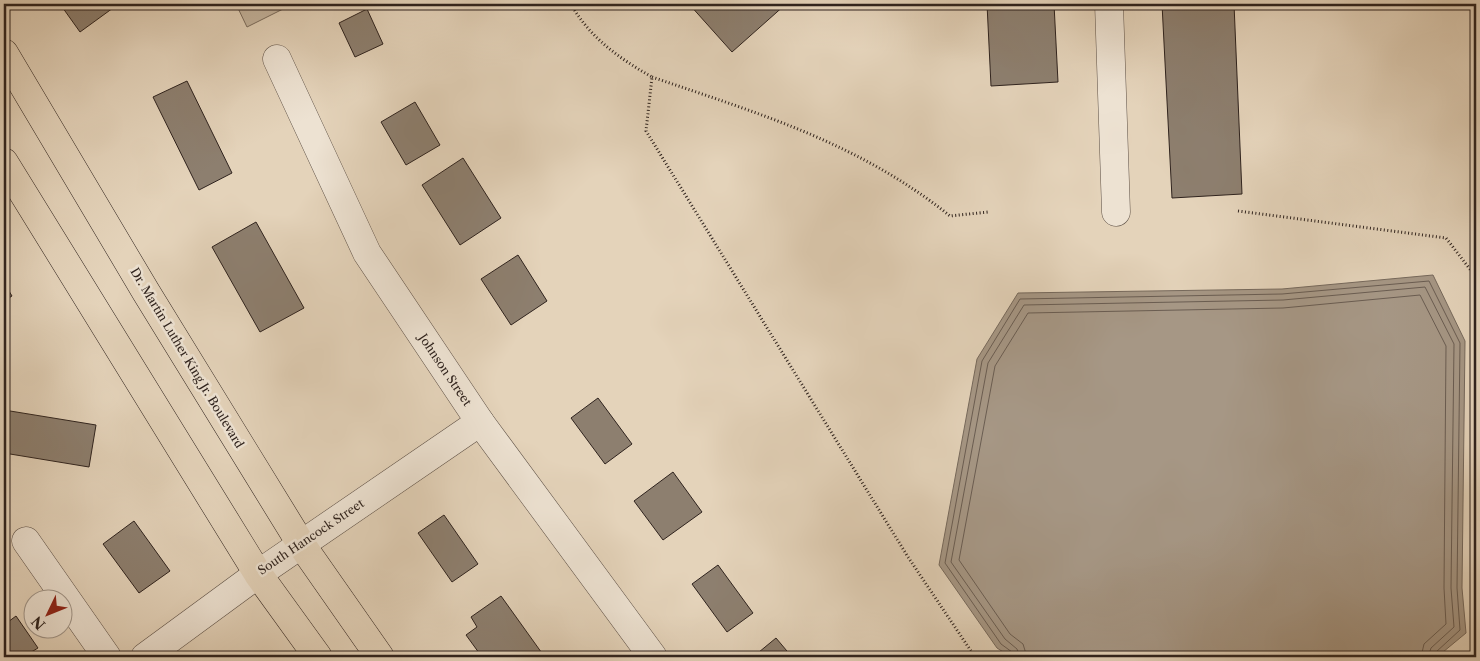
<svg xmlns="http://www.w3.org/2000/svg" width="1480" height="661" viewBox="0 0 1480 661" font-family="'Libre Caslon Text',serif">
  <rect width="100%" height="100%" fill="#e4d3ba"/>
  <filter id="stains"><feTurbulence type="fractalNoise" baseFrequency=".004" numOctaves="4"/><feColorMatrix values="0 0 0 0 .2 0 0 0 0 .09 0 0 0 0 .02 0 0 0 .5 -.17"/></filter>
  <radialGradient id="worn" r=".72"><stop offset=".6" stop-color="#630" stop-opacity="0"/><stop offset="1" stop-color="#630" stop-opacity=".3"/></radialGradient>
  <path fill="#c5b59f" stroke="#7a6c5e" d="M236,4H293L247,27Z"/>
  <path fill="#a69785" stroke="#76695c" d="M1433,275L1465,341L1462,588L1466,633L1437,657H1011L997,648L939,565L977,359L1018,293L1282,289Z"/>
  <g fill="none" stroke-linecap="round" stroke-linejoin="round">
    <g stroke="#6a5d52" stroke-width="1">
      <path d="M1013,657L1012,652L1001,644L945,563L982,361L1020,299L1282,294L1429,281L1460,343L1457,588L1460,630L1436,652L1434,657"/>
      <path d="M1020,657L1017,649L1005,639L951,562L988,363L1024,305L1283,300L1425,287L1454,344L1451,588L1454,627L1431,648L1428,657"/>
      <path d="M1027,657L1023,644L1010,634L959,560L995,366L1028,313L1283,308L1420,295L1446,346L1444,588L1446,624L1424,644L1421,657"/>
    </g>
  </g>
  <g fill="#8d7f6f" stroke="#2f231e">
    <path d="M60,4H110L113,8L80,32Z"/>
    <path d="M689,4H786L732,52Z"/>
    <path d="M987,4H1054L1058,82L991,86Z"/>
    <path d="M1162,4H1234L1242,194L1172,198Z"/>
    <path d="M367,9L383,44L355,57L339,23Z"/>
    <path d="M187,81L232,173L199,190L153,97Z"/>
    <path d="M415,102L440,145L406,165L381,122Z"/>
    <path d="M463,158L501,218L460,245L422,185Z"/>
    <path d="M256,222L304,308L260,332L212,247Z"/>
    <path d="M518,255L547,301L511,325L481,279Z"/>
    <path d="M4,283L12,296L4,301Z"/>
    <path d="M598,398L632,444L605,464L571,418Z"/>
    <path d="M4,410L96,425L89,467L4,453Z"/>
    <path d="M673,472L702,512L663,540L634,501Z"/>
    <path d="M444,515L478,564L452,582L418,533Z"/>
    <path d="M134,521L170,571L139,593L103,544Z"/>
    <path d="M718,565L753,613L727,632L692,584Z"/>
    <path d="M501,596L544,656L542,657H496L493,653L487,657H482L466,635L477,627L471,617Z"/>
    <path d="M16,616L38,648L23,657H4V625Z"/>
    <path d="M776,638L792,657H753Z"/>
  </g>
  <g fill="none" stroke-linecap="round" stroke-linejoin="round">
    <g stroke="#5c4f45" stroke-width="29">
      <g id="minor">
        <path d="M1109,4L1116,212"/>
        <path d="M277,59L367,253L480,422L653,657"/>
        <path d="M26,541L107,657"/>
        <path d="M145,657L258,574L480,422"/>
      </g>
    </g>
    <g stroke="#2f231e" stroke-width="29">
      <g id="major">
        <path d="M4,53L146,292L301,544L380,657"/>
        <path d="M4,162L258,574L318,657"/>
      </g>
    </g>
    <g stroke="#2f231e" stroke-width="3" stroke-dasharray="1 2.5" stroke-linecap="butt">
      <path d="M571,4C589,37 620,59 652,77L646,131L908,557L975,657"/>
      <path d="M652,77C760,114 859,143 950,216L988,212"/>
      <path d="M1238,211L1446,238L1476,277"/>
    </g>
    <use href="#minor" stroke="#ede2d2" stroke-width="28"/>
    <use href="#major" stroke="#e4d3ba" stroke-width="28"/>
  </g>
  <g text-anchor="middle" stroke-width="5" stroke-linejoin="round" paint-order="stroke">
    <g font-size="12" fill="#2f231e" stroke="#ede2d2">
      <text transform="translate(187 358) rotate(59)" y="4">Dr. Martin Luther King Jr. Boulevard</text>
      <text transform="translate(445 370) rotate(56)" y="4">Johnson Street</text>
      <text transform="translate(311 537) rotate(-34)" y="4">South Hancock Street</text>
    </g>
  </g>
  <rect width="1480" height="661" fill="none" stroke="#e4d3ba" stroke-width="20"/>
  <rect x="5" y="5" width="1470" height="651" fill="none" stroke="#2f231e" stroke-width="2.5"/>
  <rect x="10" y="10" width="1460" height="641" fill="none" stroke="#2f231e"/>
  <g transform="translate(48 614) rotate(227)"><circle r="24" fill="#ede2d2" stroke="#a1968a"/>
  <path d="M0-4L9 19L0 12L-9 19Z" fill="#8f2418"/>
  <text y="-8" font-size="14" font-weight="bold" text-anchor="middle" fill="#2f231e">N</text>
  </g>
  <rect width="100%" height="100%" filter="url(#stains)"/>
  <rect width="100%" height="100%" fill="url(#worn)"/>
</svg>
